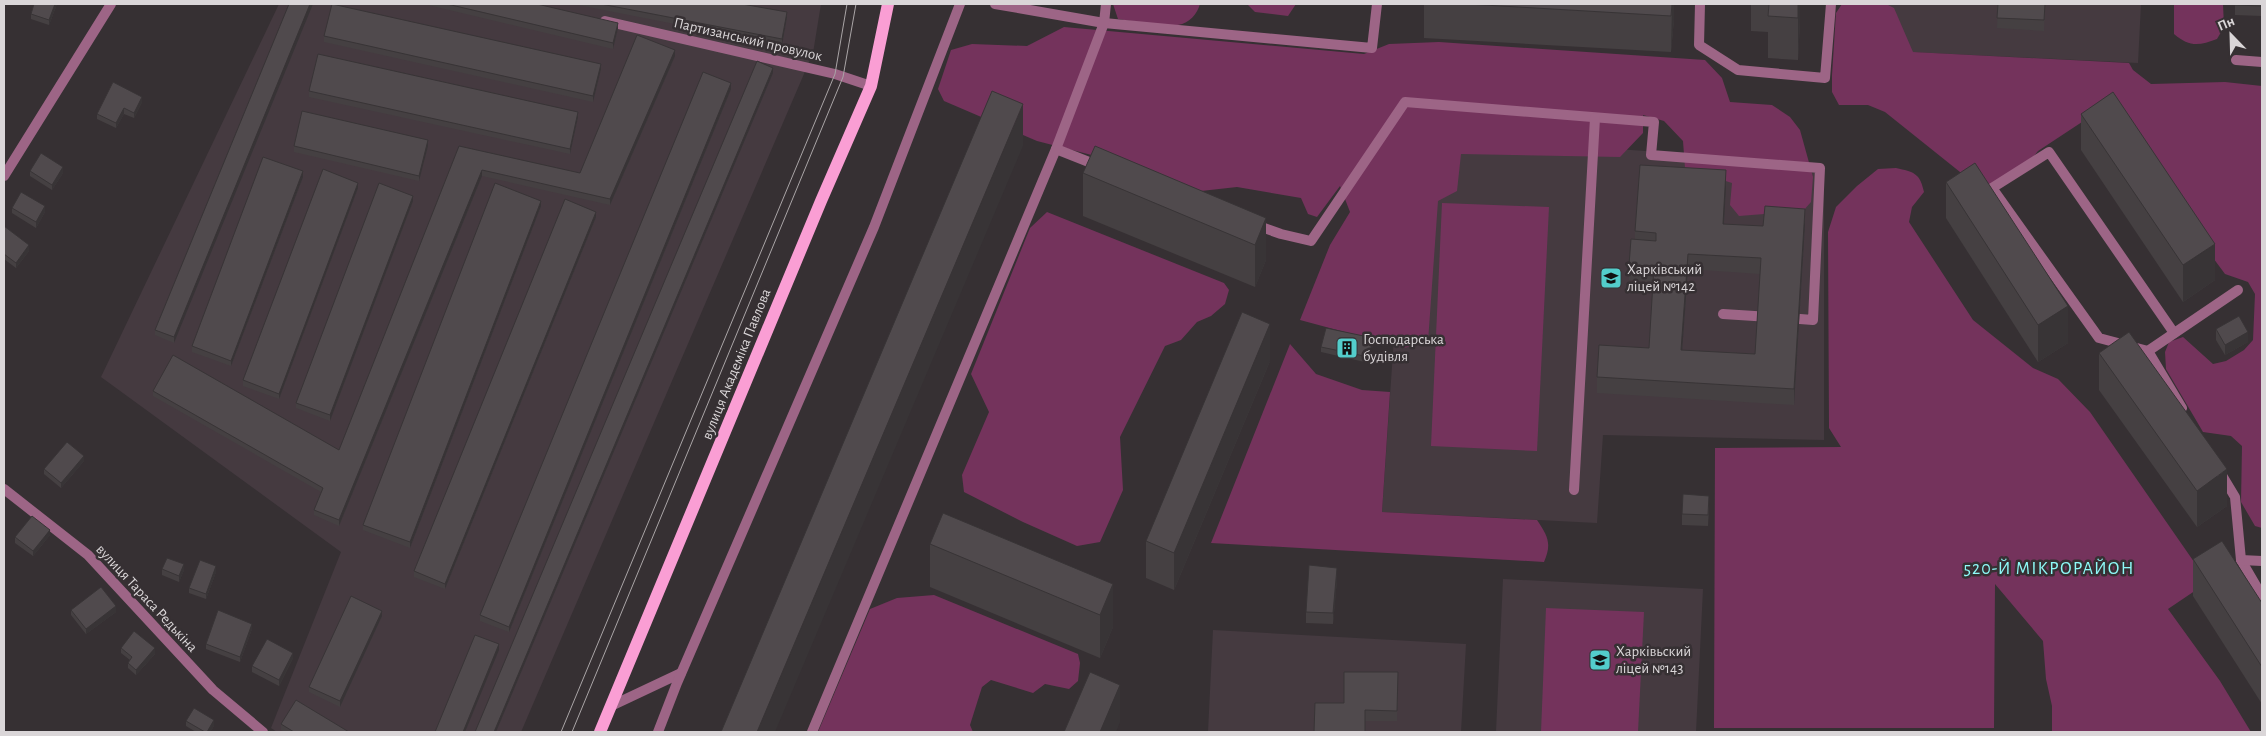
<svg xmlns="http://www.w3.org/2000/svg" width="2266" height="736" viewBox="0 0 2266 736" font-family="'Alegreya Sans',sans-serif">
  <rect width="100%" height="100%" fill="#363033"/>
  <g fill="#453a40">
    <path d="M279,4H821L813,53L521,732H277L271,728L341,552L101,377Z"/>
    <path d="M1872,4H2141L2138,63L1870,50Z"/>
    <path d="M1408,134L1824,164V440L1603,435L1597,523L1382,512Z"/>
    <path d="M1503,579L1703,589L1696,732H1496Z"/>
    <path d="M1213,630L1466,644L1461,732H1208Z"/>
  </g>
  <g fill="#74335c">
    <path d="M1113,4H1200C1197,14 1190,23 1178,25C1168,27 1131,21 1118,19Z"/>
    <path d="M1247,4H1296L1288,16L1255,12Z"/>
    <path d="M1842,4H1886L1894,8L1913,52L2129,63L2133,70L2151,84L2225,82L2262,86V528L2255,526L2241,502L2242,446L2231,436L2203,432L2166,369L2165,352L2169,342L2183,337L2213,364L2226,361L2244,350L2253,340L2255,294L2248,282L2225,274L2205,247L2082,122L2038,151L2030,161L1985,192L1885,112L1868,105H1839L1832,92V75L1836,13Z"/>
    <path d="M2174,4H2223L2224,27L2217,39C2199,46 2189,47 2174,34Z"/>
    <path d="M1064,27L1364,54L1389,44L1439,42L1705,60L1722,78L1730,102L1772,105L1790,117L1800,130L1813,177L1811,202L1803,211L1739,216L1730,205L1732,183L1685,168L1683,141L1664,121L1643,115V133L1620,157L1461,154L1457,191L1438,201L1428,342L1404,348L1300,320L1330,245L1350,212L1340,186L1317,217L1308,214L1301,198L1237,187L1201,191L1111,160L1037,141L944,101L938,89L951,50L972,44L1027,46Z"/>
    <path d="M1896,168C1914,172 1920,173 1924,192L1912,207L1909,222L1973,320L2033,368L2058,379L2090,412L2208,582L2168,609L2220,681L2251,732H2052V706L2046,679L2043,641L1995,584L1994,728H1714L1715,448L1841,447L1829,428L1828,232L1836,207L1857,186L1878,169Z"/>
    <path d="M1442,203L1549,207L1537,451L1431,446Z"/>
    <path d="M1047,212L1224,283L1229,290L1225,304L1211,316L1197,322L1181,340L1165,346L1120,437L1123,490L1100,542L1077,546L1023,522L964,492L962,475L989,412L971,374L1030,228Z"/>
    <path d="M1290,344L1316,374L1362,390L1390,392L1382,512L1537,520C1548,536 1552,544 1544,562L1211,543Z"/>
    <path d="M934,595L1078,654L1080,663L1078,681L1069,689L1045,684L1033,693L991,680L982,687L970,725L973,732H818L870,609L897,598Z"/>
    <path d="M1546,608L1644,612L1638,732H1541Z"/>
  </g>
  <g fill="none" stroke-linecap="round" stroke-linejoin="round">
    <g stroke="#9d6586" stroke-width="10">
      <path d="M995,4L1104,23L1372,48L1377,4"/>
      <path d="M1700,4L1699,45L1738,70L1825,78L1831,4"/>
      <path d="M2236,60L2262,62"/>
      <path d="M1056,149L1099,166"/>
      <path d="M1253,224L1281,234L1311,241L1405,102L1654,122L1651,155L1820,168L1813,320L1787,318"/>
      <path d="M1723,314L1770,317"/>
      <path d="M2174,333L2049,152L1992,188L2099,338L2148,351L2182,408"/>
      <path d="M2148,351L2238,290"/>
      <path d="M2220,472L2235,497L2241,560L2262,596"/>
      <path d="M1574,490L1595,118"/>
      <path d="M2241,560L2262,561"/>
      <path d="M611,706L681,673"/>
      <path d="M658,732L677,683L874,227L960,4"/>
      <path d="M812,732L1056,149L1104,23L1106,4"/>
    </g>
    <g stroke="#9d6586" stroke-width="10">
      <path d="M605,21L835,74L871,86"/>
      <path d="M4,176L111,4"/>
      <path d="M4,489L88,555L213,690L263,732"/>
    </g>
    <path stroke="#fa9ed4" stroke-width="12" d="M600,732L821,201L871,86L888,4"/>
    <g stroke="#aaa5a7" stroke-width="1">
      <path d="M561,732L835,74L847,4"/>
      <path d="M572,732L843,77L856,4"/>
    </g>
  </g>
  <g fill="#454042" fill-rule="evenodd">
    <path d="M34,4H57L49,25L31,19V14Z"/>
    <path d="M289,4L174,343L155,335V330Z"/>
    <path d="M424,4H537L618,28L613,49Z"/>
    <path d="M573,4H742L787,17L782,45Z"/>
    <path d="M1320,4H1344V5Z"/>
    <path d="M1424,4H1674V19L1671,52L1424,38Z"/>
    <path d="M1751,4H1800V21L1798,60L1768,58V32L1751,31Z"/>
    <path d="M1998,4H2045L2044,31L1997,28Z"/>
    <path d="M2235,4H2262V16L2235,15Z"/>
    <path d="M324,36L601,69L593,102L324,42Z"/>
    <path d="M675,56L610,205L482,176L339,526L314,515V510L321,492L153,396V391L339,450L459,146L580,173Z"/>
    <path d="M731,89L509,632L480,621V615Z"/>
    <path d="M309,91L578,117L570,154L309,97Z"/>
    <path d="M142,102L134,118L124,114L116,128L97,119V114Z"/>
    <path d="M2081,114L2215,280L2183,302L2081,150Z"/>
    <path d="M294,146H428L419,181L294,152Z"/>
    <path d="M30,171L63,173L52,190L30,176Z"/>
    <path d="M1083,173L1266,218V260L1255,287L1083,216Z"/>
    <path d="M303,177L231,366L192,352V346Z"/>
    <path d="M1946,182L2068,343L2038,362L1946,218Z"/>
    <path d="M1726,186L1724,224L1763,226L1805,224L1794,405L1597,393V377L1649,348L1653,282L1629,280V265L1635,239V231ZM1688,269L1760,274L1755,354L1682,350Z"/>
    <path d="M358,188L279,399L243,386V380Z"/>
    <path d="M413,201L330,421L296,408V403Z"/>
    <path d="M541,206L410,548L363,530V525Z"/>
    <path d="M12,208L45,212L36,228L12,213Z"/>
    <path d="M596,217L445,589L414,577V571Z"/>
    <path d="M4,226L29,251L16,268L4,259Z"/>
    <path d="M2216,329L2248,342L2225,355L2216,340Z"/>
    <path d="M1373,344L1369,363L1321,352V347Z"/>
    <path d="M2099,353L2227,506L2197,527L2099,390Z"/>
    <path d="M1270,361L1174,590L1146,578V541Z"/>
    <path d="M84,461L61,488L44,474V469Z"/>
    <path d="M1709,507L1708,526L1682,525V514Z"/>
    <path d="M50,535L33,556L15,543V537Z"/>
    <path d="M930,544L1113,584V627L1100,658L930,587Z"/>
    <path d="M2193,559L2262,603V704L2193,596Z"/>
    <path d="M162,569L184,570L179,582L162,575Z"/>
    <path d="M216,572L206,599L189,593V588Z"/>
    <path d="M1337,579L1333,624L1306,623V612Z"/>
    <path d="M71,610L116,612L86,634L71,615Z"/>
    <path d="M382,616L340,707L309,692V687Z"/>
    <path d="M252,629L240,662L206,649V644Z"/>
    <path d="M121,648L155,654L136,675L128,668V663L130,660L121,653Z"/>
    <path d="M293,658L279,686L252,672V666Z"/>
    <path d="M1398,672L1397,721H1365L1344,703Z"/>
    <path d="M186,721L214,726L210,732H196L186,726Z"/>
    <path d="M281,724L349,732H285L281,730Z"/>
  </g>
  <g fill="#383436">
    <path d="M55,4H57L49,25V20Z"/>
    <path d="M310,4H313L174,343V337Z"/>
    <path d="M1672,4H1674V19L1671,52Z"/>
    <path d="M1798,4H1800V21L1798,60Z"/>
    <path d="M787,12V17L782,45V39Z"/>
    <path d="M618,23V28L613,49V43Z"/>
    <path d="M675,50V56L610,205V199Z"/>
    <path d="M601,64V69L593,102V96Z"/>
    <path d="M773,68V73L496,732H494Z"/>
    <path d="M731,83V89L509,632V627Z"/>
    <path d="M142,97V102L134,118V113Z"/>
    <path d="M1023,104V146L775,732H757Z"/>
    <path d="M124,108V114L116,128V123Z"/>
    <path d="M578,112V117L570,154V149Z"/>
    <path d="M428,140V146L419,181V176Z"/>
    <path d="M63,167V173L52,190V185Z"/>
    <path d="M482,170V176L339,526V520Z"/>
    <path d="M1726,170V186L1723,239V224Z"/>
    <path d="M303,171V177L231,366V361Z"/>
    <path d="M358,183V188L279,399V394Z"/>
    <path d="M413,196V201L330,421V415Z"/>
    <path d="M541,201V206L410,548V542Z"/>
    <path d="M45,206V212L36,228V222Z"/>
    <path d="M1805,209V224L1794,405V389Z"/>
    <path d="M596,212V217L445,589V584Z"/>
    <path d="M1266,218V260L1255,287V245Z"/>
    <path d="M2215,244V280L2183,302V265Z"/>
    <path d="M29,245V251L16,268V263Z"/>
    <path d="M1688,254V269L1681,366V350Z"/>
    <path d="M2068,306V343L2038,362V325Z"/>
    <path d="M1270,324V361L1174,590V553Z"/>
    <path d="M2248,332V342L2225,355V345Z"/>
    <path d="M1373,338V344L1369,363V357Z"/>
    <path d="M84,456V461L61,488V483Z"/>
    <path d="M2227,469V506L2197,527V491Z"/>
    <path d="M50,530V535L33,556V551Z"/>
    <path d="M184,564V570L179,582V576Z"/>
    <path d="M216,566V572L206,599V594Z"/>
    <path d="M1337,568V579L1333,624V613Z"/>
    <path d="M1113,584V627L1100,658V615Z"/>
    <path d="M116,606V612L86,634V629Z"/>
    <path d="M382,611V616L340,707V701Z"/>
    <path d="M252,624V629L240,662V657Z"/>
    <path d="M499,644V650L465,732H463Z"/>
    <path d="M155,648V654L136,675V670Z"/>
    <path d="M293,653V658L279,686V680Z"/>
    <path d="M1120,685V722L1116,732H1100Z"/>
    <path d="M214,720V726L210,732H207Z"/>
  </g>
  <g fill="#504a4d" stroke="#383436" fill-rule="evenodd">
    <path d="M34,4H55L49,20L31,14Z"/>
    <path d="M289,4H310L174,337L155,330Z"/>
    <path d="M332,4L601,64L593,96L324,36Z"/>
    <path d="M447,4H537L618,23L613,43Z"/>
    <path d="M601,4H742L787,12L782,39Z"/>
    <path d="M1467,4H1672L1671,16Z"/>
    <path d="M1769,4H1798V18L1768,16Z"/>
    <path d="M1998,4H2045L2044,20L1997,18Z"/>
    <path d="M2235,4H2262V6L2235,5Z"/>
    <path d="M637,35L675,50L610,199L482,170L339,520L314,510L323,488L153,391L173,355L339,450L459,146L580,173Z"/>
    <path d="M318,54L578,112L570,149L309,91Z"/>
    <path d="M757,61L773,68L494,732H475Z"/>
    <path d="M703,72L731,83L509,627L480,615Z"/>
    <path d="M113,82L142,97L134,113L124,108L116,123L97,114Z"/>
    <path d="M992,91L1023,104L757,732H721Z"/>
    <path d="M2113,92L2215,244L2183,265L2081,114Z"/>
    <path d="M302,111L428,140L419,176L294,146Z"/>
    <path d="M1095,146L1266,218L1255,245L1083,173Z"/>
    <path d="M41,153L63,167L52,185L30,171Z"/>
    <path d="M263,157L303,171L231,361L192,346Z"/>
    <path d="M1975,163L2068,306L2038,325L1946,182Z"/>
    <path d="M1640,165L1726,170L1723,224L1763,226L1765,206L1805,209L1794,389L1597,377L1599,345L1649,348L1654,266L1629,265L1631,239L1656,241V233L1635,231ZM1688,254L1761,258L1755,354L1681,350Z"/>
    <path d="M323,169L358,183L279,394L243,380Z"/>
    <path d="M379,183L413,196L330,415L296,403Z"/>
    <path d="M495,183L541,201L410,542L363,525Z"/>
    <path d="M21,192L45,206L36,222L12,208Z"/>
    <path d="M565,199L596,212L445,584L414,571Z"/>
    <path d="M4,226L29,245L16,263L4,254Z"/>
    <path d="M1242,312L1270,324L1174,553L1146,541Z"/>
    <path d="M2239,316L2248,332L2225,345L2216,329Z"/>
    <path d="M1326,328L1373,338L1369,357L1321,347Z"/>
    <path d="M2129,332L2227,469L2197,491L2099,353Z"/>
    <path d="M67,442L84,456L61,483L44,469Z"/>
    <path d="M1683,494L1709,496L1708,515L1682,514Z"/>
    <path d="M943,513L1113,584L1100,615L930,544Z"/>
    <path d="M32,516L50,530L33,551L15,537Z"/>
    <path d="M2222,541L2262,603V667L2193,559Z"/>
    <path d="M167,558L184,564L179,576L162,569Z"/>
    <path d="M200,560L216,566L206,594L189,588Z"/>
    <path d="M1309,565L1337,568L1333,613L1306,612Z"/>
    <path d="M101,587L116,606L86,629L71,610Z"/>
    <path d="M351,596L382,611L340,701L309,687Z"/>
    <path d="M218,610L252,624L240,657L206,644Z"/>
    <path d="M134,631L155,648L136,670L128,663L132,657L121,648Z"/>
    <path d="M475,635L499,644L463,732H435Z"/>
    <path d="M267,639L293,653L279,680L252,666Z"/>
    <path d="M1090,672L1120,685L1100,732H1064Z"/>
    <path d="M1344,672H1398L1397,711L1365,710V732H1314L1315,703H1344Z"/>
    <path d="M296,700L349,732H294L281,724Z"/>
    <path d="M194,708L214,720L207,732H205L186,721Z"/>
  </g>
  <defs>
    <g id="school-square" transform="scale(1.125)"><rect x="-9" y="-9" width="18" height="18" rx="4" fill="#53cdcb" stroke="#363033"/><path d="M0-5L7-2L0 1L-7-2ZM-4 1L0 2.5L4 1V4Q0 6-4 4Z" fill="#111"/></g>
    <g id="building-square" transform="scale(1.125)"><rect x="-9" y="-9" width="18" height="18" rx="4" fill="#53cdcb" stroke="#363033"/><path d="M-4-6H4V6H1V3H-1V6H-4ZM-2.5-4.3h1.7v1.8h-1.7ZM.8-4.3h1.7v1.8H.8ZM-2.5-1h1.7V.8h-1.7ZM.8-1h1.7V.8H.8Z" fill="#111"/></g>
  </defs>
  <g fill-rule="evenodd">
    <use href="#school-square" x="1611" y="278"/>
    <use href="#building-square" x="1347" y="348"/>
    <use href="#school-square" x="1600" y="660"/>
  </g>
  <g text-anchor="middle" stroke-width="5" stroke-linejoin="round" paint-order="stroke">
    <g font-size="15" fill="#dad6d8" stroke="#363033">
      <text transform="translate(748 39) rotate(13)" y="5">Партизанський провулок</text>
      <text transform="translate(736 364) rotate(-68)" y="5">вулиця Академіка Павлова</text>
      <text transform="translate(147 598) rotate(47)" y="5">вулиця Тараса Редькіна</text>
    </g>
    <g font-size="15" fill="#dad6d8" stroke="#363033" text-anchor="start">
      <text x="1627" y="274">Харківський<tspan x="1627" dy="17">ліцей №142</tspan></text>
      <text x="1363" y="344">Господарська<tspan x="1363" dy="17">будівля</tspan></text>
      <text x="1616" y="656">Харківьский<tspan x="1616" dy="17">ліцей №143</tspan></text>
    </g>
    <g font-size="18" letter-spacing="1" fill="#8efaf8" stroke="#363033">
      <text x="2049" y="574">520-Й МІКРОРАЙОН</text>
    </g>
  </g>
  <rect width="2266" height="736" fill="none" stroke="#dad6d8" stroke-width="10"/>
  <g transform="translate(2231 35) rotate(337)" stroke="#363033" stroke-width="4" paint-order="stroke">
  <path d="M0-4L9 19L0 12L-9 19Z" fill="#dad6d8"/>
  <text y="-8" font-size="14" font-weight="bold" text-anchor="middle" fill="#dad6d8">Пн</text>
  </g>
</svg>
